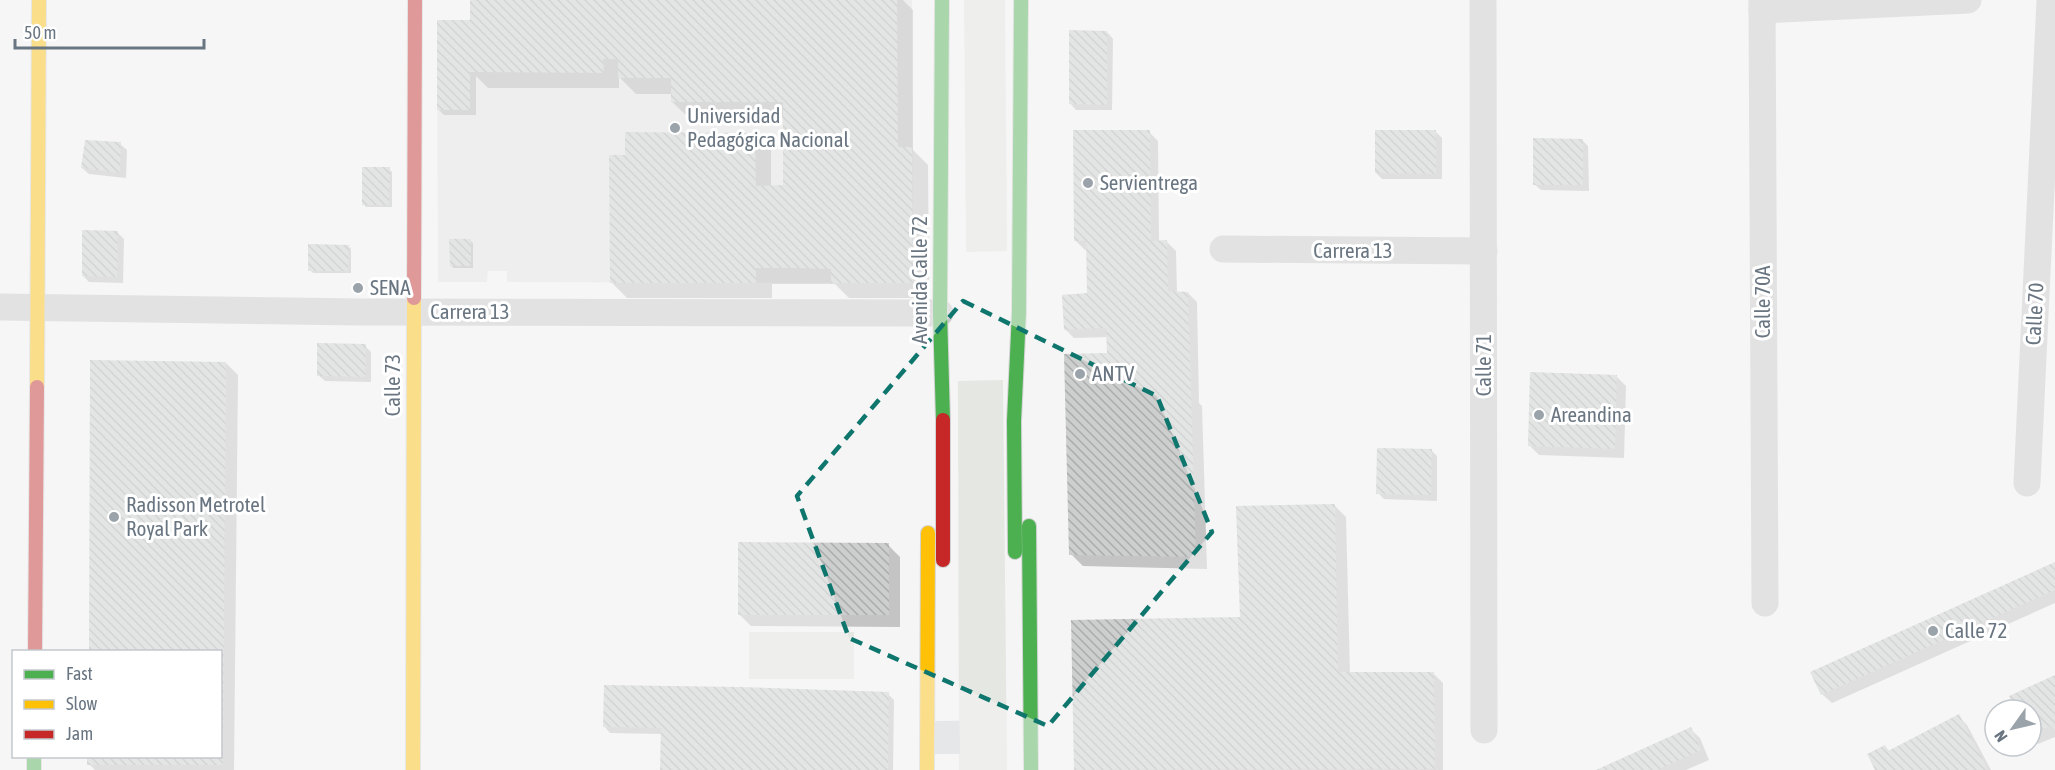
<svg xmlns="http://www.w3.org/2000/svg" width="2055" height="770" viewBox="0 0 2055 770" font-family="'Asap Condensed',sans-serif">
  <defs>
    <pattern id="building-back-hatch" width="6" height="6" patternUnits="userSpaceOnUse" patternTransform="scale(1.5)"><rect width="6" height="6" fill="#cdcece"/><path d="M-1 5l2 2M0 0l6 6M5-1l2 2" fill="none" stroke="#aaacad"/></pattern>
  </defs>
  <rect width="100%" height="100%" fill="#f5f5f5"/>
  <path fill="#e4e5e6" d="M470,0H912L913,283L507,282V271H488L487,282H438L437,20H470Z"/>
  <g fill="#e4e7e2">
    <path d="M964,0H1005L1007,251L966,252Z"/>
    <path d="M1003,380L1007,770H959L958,381Z"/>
    <rect x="749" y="632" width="105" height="47"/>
  </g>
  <g fill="#0003">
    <path d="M472,0H903L913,10V150L928,165L929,298H849L835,284H772V298H627L611,282L627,157L755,134L771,150V187H784V118H689L672,102V94H636L619,77V88H488L476,76V115H444L438,109L472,21Z"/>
    <path d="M1107,32L1113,39L1112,110H1076L1070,103Z"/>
    <path d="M1149,132L1158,141L1159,242H1167L1176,251L1177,293H1188L1197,302L1199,403L1202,406L1207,569L1083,566L1071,554L1108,354V337L1074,338L1065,329L1089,294L1088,250H1085L1075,240Z"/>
    <path d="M1436,132L1442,138V179H1382L1376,173Z"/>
    <path d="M1582,140L1588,146L1589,191L1541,190L1534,184Z"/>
    <path d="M120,144L127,150L126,178L89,174L82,168Z"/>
    <path d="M389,169L392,172V207H366L363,204Z"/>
    <path d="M118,233L124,239L123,283L89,282L83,276Z"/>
    <path d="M471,241L473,243V268H454L451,266Z"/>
    <path d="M348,246L351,249V273H313L310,270Z"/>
    <path d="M365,346L371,352V382L325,381L318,375Z"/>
    <path d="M226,363L238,375L234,770H95L89,764L220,756Z"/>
    <path d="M1617,377L1626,386L1624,458L1539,455L1530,446Z"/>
    <path d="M1431,450L1437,456V501L1384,499L1378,493Z"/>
    <path d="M1334,505L1346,517L1350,674L1433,673L1443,683V770H1075L1073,621L1242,618Z"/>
    <path d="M888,545L900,557V627L751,626L739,614Z"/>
    <path d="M2055,563V603L1832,703L1822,694Z"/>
    <path d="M2055,677V737L2038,744L2031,737V710H2017L2011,697Z"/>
    <path d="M888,694L894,700L893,770H661L662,734L610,733L604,726Z"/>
    <path d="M1958,716L1967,725L1991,770H1877L1885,746L1890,752Z"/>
    <path d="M1690,729L1700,738L1709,760L1686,770H1600Z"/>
  </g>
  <g fill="url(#building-back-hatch)">
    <path d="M470,0H897L898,147H912L913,283H831V269L794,268H756V283H610L609,155H625V132L755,133L756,186L783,185V102H671V78H618V59H603L604,73L470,72V110H437V20H470Z"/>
    <path d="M1069,30L1107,31V105L1069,104Z"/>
    <path d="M1073,130H1150L1151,241L1167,240L1168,291L1188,292L1196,557L1069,555L1064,354L1107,353L1106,328L1064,330L1062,295L1087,293L1086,241H1074Z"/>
    <path d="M1375,130H1436V174L1375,173Z"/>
    <path d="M1533,138L1583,139V185H1533Z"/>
    <path d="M85,140L121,142L120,173L81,168Z"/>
    <path d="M362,167H390L389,205H362Z"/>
    <path d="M82,230L118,231L117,277L82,276Z"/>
    <path d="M449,239H471V266H450Z"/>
    <path d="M308,244L349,245L348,271H308Z"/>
    <path d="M317,343L366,344L365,377L317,376Z"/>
    <path d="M90,360L226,362L223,765H87V756H220V652H89Z"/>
    <path d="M1530,372L1617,375L1615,449L1528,446Z"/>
    <path d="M1377,448L1432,449L1431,495L1376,494Z"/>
    <path d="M1335,504L1338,672H1434L1435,769L1074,770L1071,620L1240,617L1236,506Z"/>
    <path d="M738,542L889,543V615H738Z"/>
    <path d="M2055,562V590L1821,695L1810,672Z"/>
    <path d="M2055,675V731L2052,725L2031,735V710H2016L2009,696Z"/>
    <path d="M604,685L738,687L889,692L888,770H660L661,728L603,727Z"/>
    <path d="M1959,714L1988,770H1875L1867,754L1885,745L1888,751Z"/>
    <path d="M1691,727L1701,750L1658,770H1596Z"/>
  </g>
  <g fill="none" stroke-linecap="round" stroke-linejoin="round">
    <path stroke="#d2d5d8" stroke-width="33" stroke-dasharray="33 16" stroke-linecap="butt" d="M943,721L944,770"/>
    <g stroke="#d2d3d3" stroke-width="16">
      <g id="fast">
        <path d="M942,0L940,313L943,420"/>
        <path d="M1029,526L1031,770"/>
        <path d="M1015,552L1014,421L1019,312L1021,0"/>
        <path d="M34,756V770"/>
      </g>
    </g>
    <g stroke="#d2d3d3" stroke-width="16">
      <g id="slow">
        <path d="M37,387L39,0"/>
        <path d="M413,770L414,298"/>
        <path d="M927,770L928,533"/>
      </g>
    </g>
    <g stroke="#d2d3d3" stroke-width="16">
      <g id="jam">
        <path d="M414,298L415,0"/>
        <path d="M943,420V560"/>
        <path d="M35,652L37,387"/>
      </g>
    </g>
    <g stroke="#cacacc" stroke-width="27">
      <path d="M1483,0L1484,730"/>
      <path d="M1762,0L1765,603"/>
      <path d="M1762,10L1968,0"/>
      <path d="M1223,249L1484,251"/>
      <path d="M0,307L360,312L940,313"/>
      <path d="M2027,483L2050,0"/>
    </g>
    <use href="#fast" stroke="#4caf50" stroke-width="14"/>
    <use href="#slow" stroke="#ffc107" stroke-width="14"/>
    <use href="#jam" stroke="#c62828" stroke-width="14"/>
  </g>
  <path d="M0 0H2055V770H0ZM963,301L1157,396L1212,532L1048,726L849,638L797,496Z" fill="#f5f5f5" fill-opacity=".55" fill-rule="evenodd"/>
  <path fill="none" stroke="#0f766e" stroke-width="4.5" stroke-dasharray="12 8" stroke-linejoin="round" d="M963,301L1157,396L1212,532L1048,726L849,638L797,496Z"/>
  <g fill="#9aa2aa" stroke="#fff" stroke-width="2">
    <circle cx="675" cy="128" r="6"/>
    <circle cx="1088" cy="183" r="6"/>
    <circle cx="358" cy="288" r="6"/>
    <circle cx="1080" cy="374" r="6"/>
    <circle cx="1539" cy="415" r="6"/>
    <circle cx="114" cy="517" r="6"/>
    <circle cx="1933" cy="631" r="6"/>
  </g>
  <g text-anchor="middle" stroke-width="6" stroke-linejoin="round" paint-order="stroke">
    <g font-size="21" fill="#697581" stroke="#fff" text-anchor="start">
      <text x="687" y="123">Universidad<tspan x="687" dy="24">Pedagógica Nacional</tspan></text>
      <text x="1100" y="190">Servientrega</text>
      <text x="370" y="295">SENA</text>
      <text x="1092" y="381">ANTV</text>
      <text x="1551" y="422">Areandina</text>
      <text x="126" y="512">Radisson Metrotel<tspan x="126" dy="24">Royal Park</tspan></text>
      <text x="1945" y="638">Calle 72</text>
    </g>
    <g font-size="21" fill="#697581" stroke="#fff">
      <text x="1353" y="258">Carrera 13</text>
      <text transform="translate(920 280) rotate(-90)" y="7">Avenida Calle 72</text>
      <text transform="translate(1763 302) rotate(-90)" y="7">Calle 70A</text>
      <text x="470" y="319">Carrera 13</text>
      <text transform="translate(2035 314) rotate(-87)" y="7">Calle 70</text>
      <text transform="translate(1484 365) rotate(-90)" y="7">Calle 71</text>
      <text transform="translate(393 385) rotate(-90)" y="7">Calle 73</text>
    </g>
  </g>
  <rect x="12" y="650" width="210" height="108" fill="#ffffff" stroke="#c3c8cd" stroke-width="1.5"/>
  <rect x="24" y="670" width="30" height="9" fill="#4caf50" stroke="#c3c8cd" stroke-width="1.5"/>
  <text x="66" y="680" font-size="18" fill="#697581">Fast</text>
  <rect x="24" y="700" width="30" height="9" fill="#ffc107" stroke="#c3c8cd" stroke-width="1.5"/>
  <text x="66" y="710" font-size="18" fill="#697581">Slow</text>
  <rect x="24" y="730" width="30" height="9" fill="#c62828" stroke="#c3c8cd" stroke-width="1.5"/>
  <text x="66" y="740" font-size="18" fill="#697581">Jam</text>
  <g transform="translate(2013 728) rotate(236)"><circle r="28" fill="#ffffff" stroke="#c3c8cd" stroke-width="1.5"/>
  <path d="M0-4.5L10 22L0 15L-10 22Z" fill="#9aa2aa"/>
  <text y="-9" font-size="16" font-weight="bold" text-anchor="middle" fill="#697581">N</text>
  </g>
  <path d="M15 39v9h189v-9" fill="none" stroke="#697581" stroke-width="3"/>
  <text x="24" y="39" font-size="18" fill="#697581" stroke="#ffffff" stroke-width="4.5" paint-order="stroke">50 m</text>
</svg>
